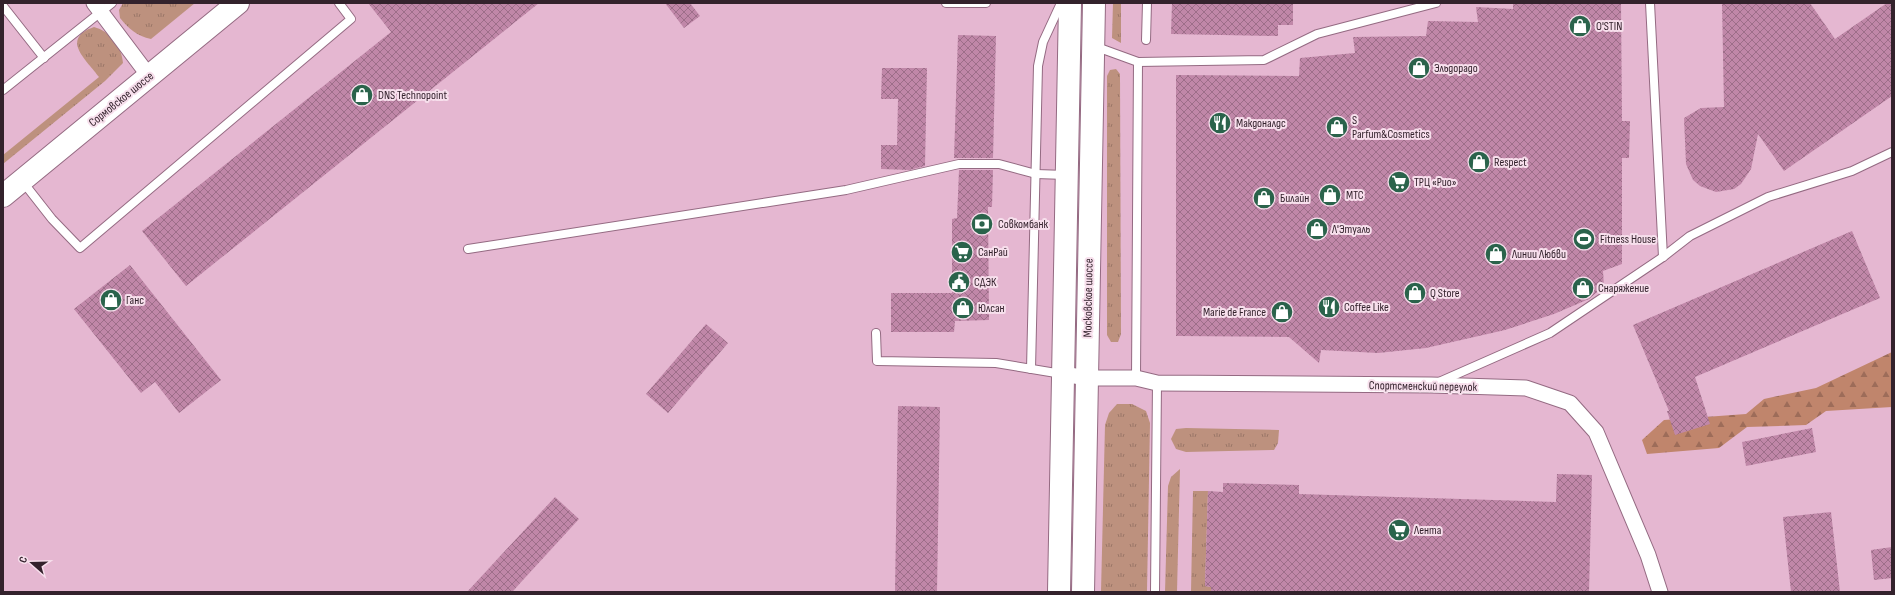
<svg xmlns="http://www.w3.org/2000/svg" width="1895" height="595" viewBox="0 0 1895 595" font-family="'Sofia Sans Condensed',sans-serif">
  <defs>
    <pattern id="grass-tufts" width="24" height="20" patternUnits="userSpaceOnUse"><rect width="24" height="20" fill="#bd917e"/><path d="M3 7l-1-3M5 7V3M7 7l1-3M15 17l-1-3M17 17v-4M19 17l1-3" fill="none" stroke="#9a7667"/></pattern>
    <pattern id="forest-firs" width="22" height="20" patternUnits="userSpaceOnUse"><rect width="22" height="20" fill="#c0856c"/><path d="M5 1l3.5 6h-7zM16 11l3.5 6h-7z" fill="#9d6c59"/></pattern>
    <pattern id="building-cross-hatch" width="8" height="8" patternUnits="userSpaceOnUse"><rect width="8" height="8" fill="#c087a8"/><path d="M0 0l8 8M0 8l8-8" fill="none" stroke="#9d6e89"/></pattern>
  </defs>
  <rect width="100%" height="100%" fill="#e5b7d1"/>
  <g fill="url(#grass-tufts)">
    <path d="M123,3H195L151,39C137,36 129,29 120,18L119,10Z"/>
    <path d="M1113,3H1121V43L1112,38Z"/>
    <path d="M94,27C110,31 122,47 123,63L105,81L3,164V155L99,77C88,61 59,39 94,27Z"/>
    <path d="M1116,69L1120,74L1121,334L1118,342H1111L1107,335V76L1110,70Z"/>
    <path d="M1117,404H1132L1146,411L1150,423L1147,592H1101L1105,425L1109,413Z"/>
    <path d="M1186,428L1279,430L1278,443L1274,450L1186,452L1176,449L1171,439L1176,429Z"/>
    <path d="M1180,469L1177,592H1165L1168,486L1171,477Z"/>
    <path d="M1193,491H1208L1205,586L1211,587V592H1191Z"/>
  </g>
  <path fill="url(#forest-firs)" d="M1892,352V407L1826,411L1806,425L1747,427L1719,448L1647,454L1642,440L1664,420L1746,414L1764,399L1816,388Z"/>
  <g fill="url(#building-cross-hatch)">
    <path d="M368,3H539L186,286L142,231L391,32Z"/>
    <path d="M665,3H690L700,16L684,28Z"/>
    <path d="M1172,3H1293V25H1278V36L1171,34Z"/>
    <path d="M1513,3H1621L1622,121H1630L1629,158H1622V264L1603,271L1604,286L1589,299L1554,314L1505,330L1426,348L1378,353L1321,350L1319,363L1289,337L1176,336V75L1299,76L1300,58L1355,53L1353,37L1426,36L1428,21L1478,22L1476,7L1513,9Z"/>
    <path d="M1722,3H1810L1835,39L1887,3H1892V96L1784,171L1758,134L1751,169L1741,184L1734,189L1716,192L1700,186L1693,180L1686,164L1684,118L1701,108L1724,107Z"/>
    <path d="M958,35L996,36L993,158H954Z"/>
    <path d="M882,68H927L925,166L909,170L881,169V145H897L898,99H881Z"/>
    <path d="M959,170H993L992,207H988L989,320L955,321L954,332H891V293H952V219L957,218Z"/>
    <path d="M1852,231L1880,298L1695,377L1710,424L1675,435L1667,411H1669L1633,325Z"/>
    <path d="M130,265L221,380L179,413L155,382L141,393L74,309Z"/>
    <path d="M706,324L728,343L668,413L646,394Z"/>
    <path d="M898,406L940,407L937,592H895Z"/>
    <path d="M1812,428L1816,452L1746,466L1742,442Z"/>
    <path d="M1557,474L1592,475L1589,592H1211V587L1205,586L1208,491L1223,492V483L1299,485V494L1556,502Z"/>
    <path d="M555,497L579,519L512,592H467Z"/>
    <path d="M1831,512L1840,592H1791L1783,517Z"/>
    <path d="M1892,547V578L1874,580L1871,550Z"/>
  </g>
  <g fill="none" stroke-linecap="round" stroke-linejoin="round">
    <g stroke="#946a82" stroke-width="10">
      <g id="lane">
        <path d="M946,3H986"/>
        <path d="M1650,3L1663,257"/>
        <path d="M3,6L44,58"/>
        <path d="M1146,40L1147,3"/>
        <path d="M1094,46L1138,62L1264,60L1317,34L1436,3"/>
        <path d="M3,90L112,3"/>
        <path d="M23,182L52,219L80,248L351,19L339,3"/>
        <path d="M468,249L846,190L959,164H999L1036,174L1066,175"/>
        <path d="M876,333L877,361L996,363L1062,374"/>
        <path d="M1031,369L1038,66L1043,42L1061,3"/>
        <path d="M1136,378L1138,62"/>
        <path d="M1439,382L1550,333L1663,257L1690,236L1768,197L1852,171L1892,152"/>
        <path d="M1155,592L1157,383"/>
      </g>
    </g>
    <g stroke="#946a82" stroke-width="17">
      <g id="street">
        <path d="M94,3L149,76"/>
        <path d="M1063,374L1087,378H1136L1157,383L1431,385L1526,388L1570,403L1596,432L1648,555L1660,592"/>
      </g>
    </g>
    <g stroke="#946a82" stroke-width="24">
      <g id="secondary">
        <path d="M3,196L238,3"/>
        <path d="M1059,592L1070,3"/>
        <path d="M1083,592L1094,3"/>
      </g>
    </g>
    <use href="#lane" stroke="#fff" stroke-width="8"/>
    <use href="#street" stroke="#fff" stroke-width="15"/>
    <use href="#secondary" stroke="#fff" stroke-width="22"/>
  </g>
  <defs>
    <g id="shop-disc" transform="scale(1.15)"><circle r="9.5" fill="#2a634b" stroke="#f7dfec"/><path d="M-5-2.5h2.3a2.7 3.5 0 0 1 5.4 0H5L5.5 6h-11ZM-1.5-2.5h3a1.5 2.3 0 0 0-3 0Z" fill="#fff"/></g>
    <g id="restaurant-disc" transform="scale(1.15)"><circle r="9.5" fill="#2a634b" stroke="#f7dfec"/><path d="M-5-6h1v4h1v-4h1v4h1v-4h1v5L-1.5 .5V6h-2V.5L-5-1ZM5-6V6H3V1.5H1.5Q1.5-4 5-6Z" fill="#fff"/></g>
    <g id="supermarket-disc" transform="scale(1.15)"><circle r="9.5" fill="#2a634b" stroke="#f7dfec"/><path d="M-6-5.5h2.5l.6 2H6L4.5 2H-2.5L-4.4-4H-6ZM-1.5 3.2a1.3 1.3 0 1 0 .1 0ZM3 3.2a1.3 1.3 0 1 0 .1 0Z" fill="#fff"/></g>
    <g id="bank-disc" transform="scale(1.15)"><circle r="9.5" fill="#2a634b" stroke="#f7dfec"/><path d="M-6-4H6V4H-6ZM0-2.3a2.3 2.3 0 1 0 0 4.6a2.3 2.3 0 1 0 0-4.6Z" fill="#fff"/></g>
    <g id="stadium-disc" transform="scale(1.15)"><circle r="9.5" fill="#2a634b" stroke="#f7dfec"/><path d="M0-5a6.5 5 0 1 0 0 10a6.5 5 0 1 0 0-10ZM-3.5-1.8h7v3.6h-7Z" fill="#fff"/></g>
    <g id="civic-disc" transform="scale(1.15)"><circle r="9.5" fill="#2a634b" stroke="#f7dfec"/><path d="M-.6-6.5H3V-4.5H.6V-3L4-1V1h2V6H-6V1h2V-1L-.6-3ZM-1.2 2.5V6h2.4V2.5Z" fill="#fff"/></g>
  </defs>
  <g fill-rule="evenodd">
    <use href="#shop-disc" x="1580" y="26"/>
    <use href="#shop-disc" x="1419" y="68"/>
    <use href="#shop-disc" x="362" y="95"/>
    <use href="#restaurant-disc" x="1220" y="123"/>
    <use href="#shop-disc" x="1337" y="127"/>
    <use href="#shop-disc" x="1479" y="162"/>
    <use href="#supermarket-disc" x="1399" y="182"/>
    <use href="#shop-disc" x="1330" y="195"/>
    <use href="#shop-disc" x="1264" y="198"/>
    <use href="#bank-disc" x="982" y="224"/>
    <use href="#shop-disc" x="1317" y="229"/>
    <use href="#stadium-disc" x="1584" y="239"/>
    <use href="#supermarket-disc" x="962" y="252"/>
    <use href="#shop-disc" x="1496" y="254"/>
    <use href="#civic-disc" x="959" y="282"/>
    <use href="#shop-disc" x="1583" y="288"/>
    <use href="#shop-disc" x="1415" y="293"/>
    <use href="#shop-disc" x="111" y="300"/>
    <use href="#restaurant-disc" x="1329" y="307"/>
    <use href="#shop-disc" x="963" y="308"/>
    <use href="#shop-disc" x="1282" y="312"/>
    <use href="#supermarket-disc" x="1399" y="530"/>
  </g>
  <g text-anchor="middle" stroke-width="4" stroke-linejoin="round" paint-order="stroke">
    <g font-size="12" fill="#33222c" stroke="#f7dfec" text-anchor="start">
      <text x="1596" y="30">O'STIN</text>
      <text x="1434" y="72">Эльдорадо</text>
      <text x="378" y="99">DNS Technopoint</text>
      <text x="1352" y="124">S<tspan x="1352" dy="14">Parfum&amp;Cosmetics</tspan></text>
      <text x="1236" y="127">Макдоналдс</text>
      <text x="1494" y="166">Respect</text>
      <text x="1414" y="186">ТРЦ «Рио»</text>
      <text x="1346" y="199">МТС</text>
      <text x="1280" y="202">Билайн</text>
      <text x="998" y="228">Совкомбанк</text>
      <text x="1332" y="233">Л'Этуаль</text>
      <text x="1600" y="243">Fitness House</text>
      <text x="978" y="256">СанРай</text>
      <text x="1512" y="258">Линии Любви</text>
      <text x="974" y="286">СДЭК</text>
      <text x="1598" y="292">Снаряжение</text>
      <text x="1430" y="297">Q Store</text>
      <text x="126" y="304">Ганс</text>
      <text x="1344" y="311">Coffee Like</text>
      <text x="978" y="312">Юлсан</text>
      <text x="1266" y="316" text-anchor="end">Marie de France</text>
      <text x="1414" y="534">Лента</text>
    </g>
    <g font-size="12" fill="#33222c" stroke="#f7dfec">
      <text transform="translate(121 99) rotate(-39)" y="4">Сормовское шоссе</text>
      <text transform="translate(1088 298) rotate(-89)" y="4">Московское шоссе</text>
      <text transform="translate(1423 386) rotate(1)" y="4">Спортсменский переулок</text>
    </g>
  </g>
  <rect width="1895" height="595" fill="none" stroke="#33222c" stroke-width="8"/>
  <g transform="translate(32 563) rotate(290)" stroke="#f7dfec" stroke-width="3" paint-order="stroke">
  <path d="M0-3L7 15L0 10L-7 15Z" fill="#33222c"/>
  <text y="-6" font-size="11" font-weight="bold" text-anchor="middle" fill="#33222c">С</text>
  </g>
</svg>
